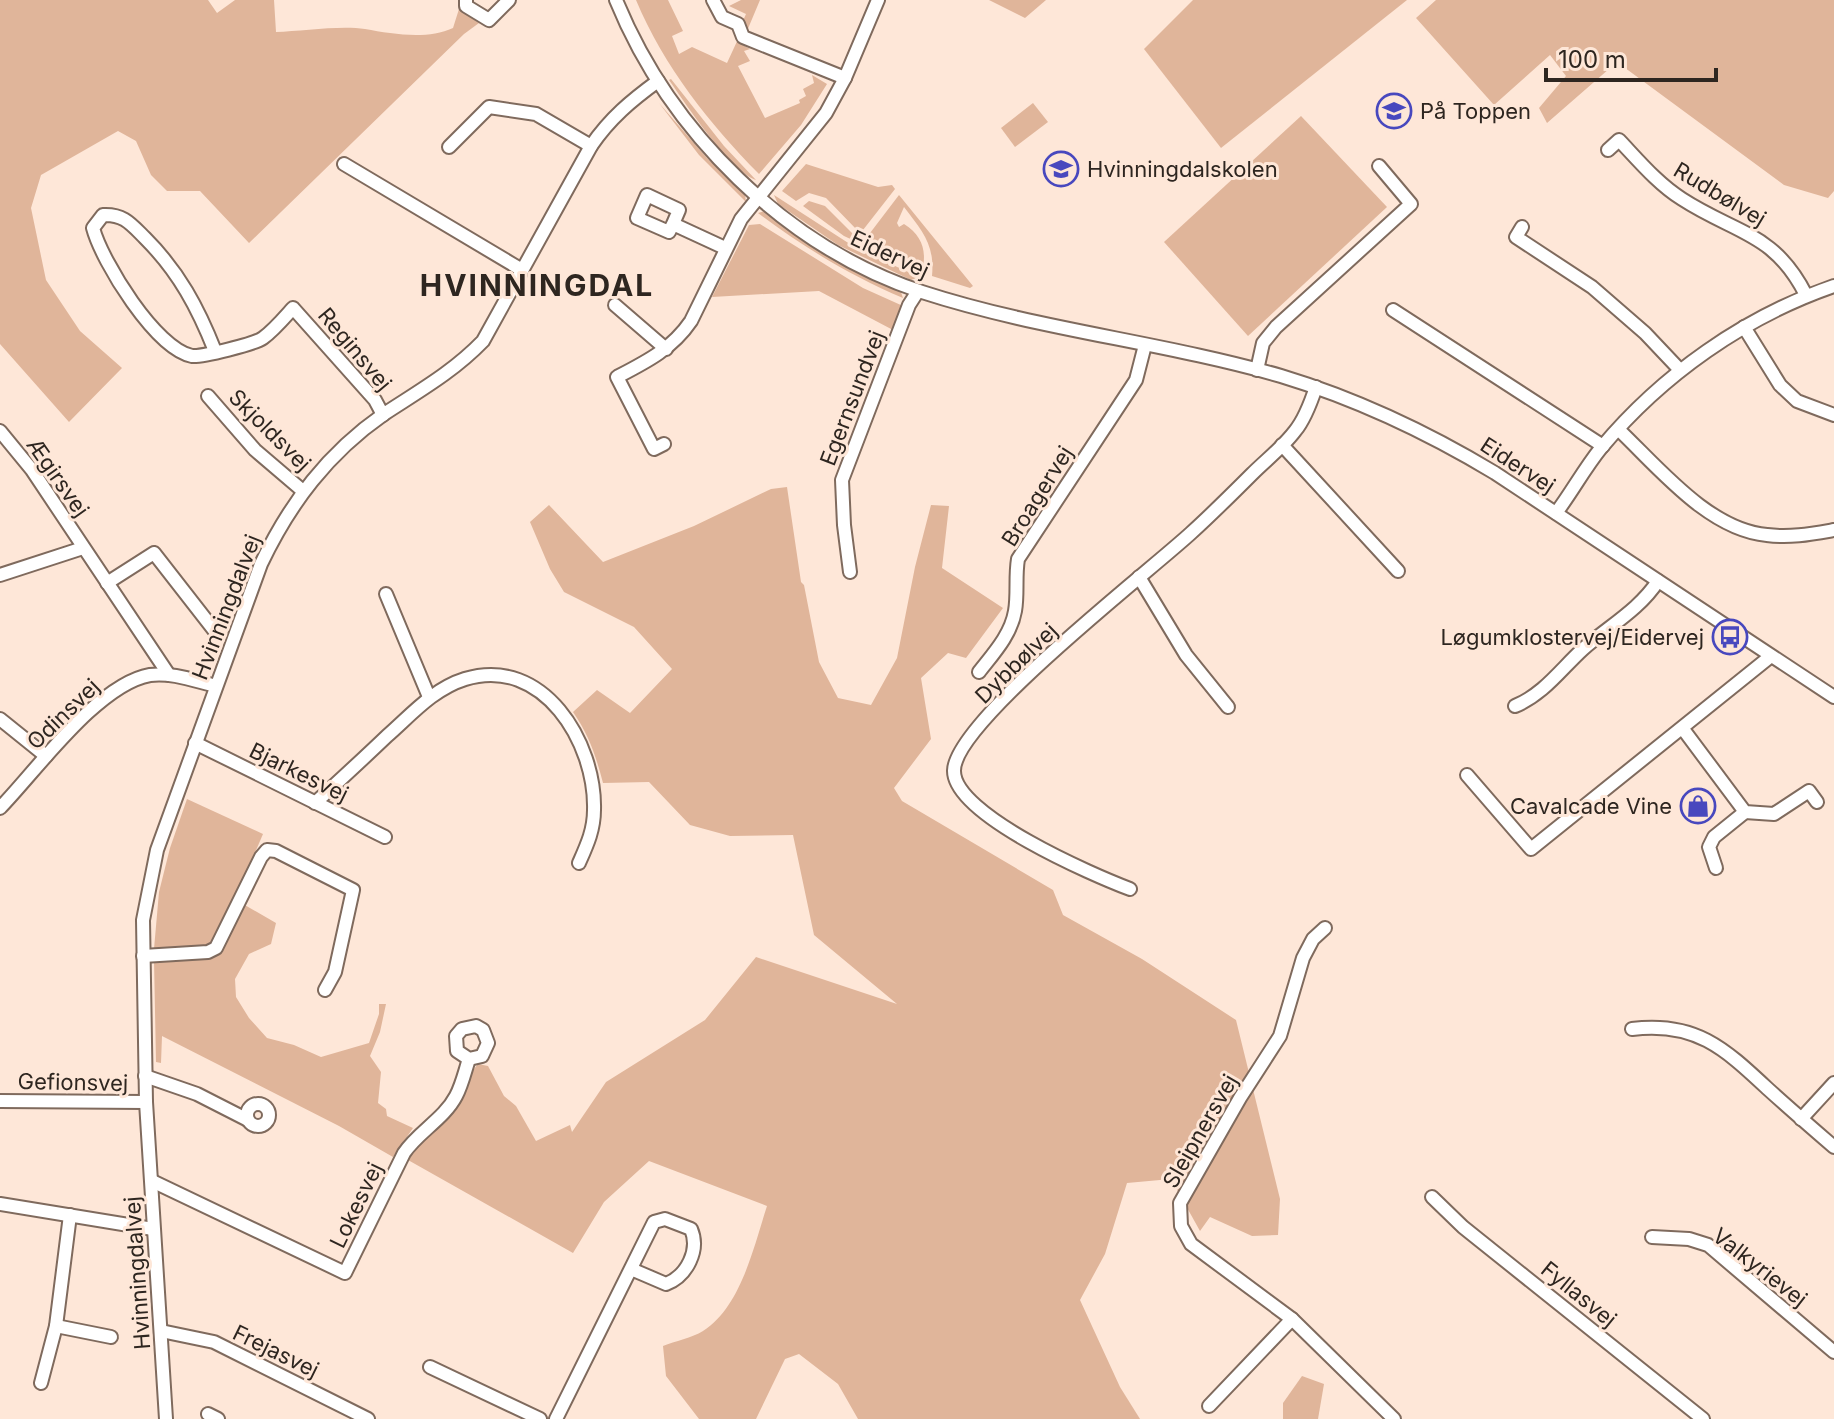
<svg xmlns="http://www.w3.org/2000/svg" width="1834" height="1419" viewBox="0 0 1834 1419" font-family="Inter,sans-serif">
  <rect width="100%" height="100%" fill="#fee7d8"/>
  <g fill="#e0b59a">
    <path d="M0,0H208L217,13L235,0H274L276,32C301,31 342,25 365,29C393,34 427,40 453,28L459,9L479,23L464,34L249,243L200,191H167L151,175L136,141L118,131L41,175L31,208L46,280L80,331L122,368L69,422L0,344Z"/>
    <path d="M636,0H668L683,31L672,36L679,54L692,47L727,63L739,37L743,45L750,49L744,51L750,61L738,66L765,118L800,103L799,100L806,96L803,89L814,83L812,75L827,84L801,125L759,174C709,123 664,67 636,0Z"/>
    <path d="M741,0H760L747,31L742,23L746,14L729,6Z"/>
    <path d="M989,0H1046L1025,18Z"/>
    <path d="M1193,0H1407L1221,148L1144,49Z"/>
    <path d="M1436,0H1834V191L1828,198L1784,185L1617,62L1547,123L1539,108L1566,76L1550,55L1494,105L1416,18Z"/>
    <path d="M671,79L724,146L756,180C731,172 685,103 669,80Z"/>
    <path d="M659,103L707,158L745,194L746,202L699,155Z"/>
    <path d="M1033,103L1048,122L1015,147L1001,128Z"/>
    <path d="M1301,116L1387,207L1248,336L1164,242Z"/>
    <path d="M806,164L878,187L892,185L895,189L863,230L858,231L826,198L809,193L796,201L782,191Z"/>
    <path d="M774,195L856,248L919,277L911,280L838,245L778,204Z"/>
    <path d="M899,195L973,286L970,288L932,276C935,244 922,231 904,207L897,223L899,227L904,224C923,236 927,252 922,272L870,241L867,237Z"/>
    <path d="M809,201L825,206L856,237L872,249L844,236L803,206Z"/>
    <path d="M765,211C808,243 852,270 901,292L903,298C851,276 803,247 758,213Z"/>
    <path d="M760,224L863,288L903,306L893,330L819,291L712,297L749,225Z"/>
    <path d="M787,487L801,582L804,585L819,662L838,698L871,705L897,658L915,567L931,505L949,506L942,568L1003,608L966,658L948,653L921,678L931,739L894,788L902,801L1053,890L1063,915L1142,959L1236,1020L1280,1199L1278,1235L1252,1236L1210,1217L1200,1231L1171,1179L1127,1183L1105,1254L1080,1300L1120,1387L1140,1419H858L838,1384L799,1354L785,1359L756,1419H699L666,1376L663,1346C675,1341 692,1338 703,1331C741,1307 754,1246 767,1206L649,1161L604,1202L573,1253L408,1160C422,1134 444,1115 462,1092C469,1083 470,1072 478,1064L488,1066L504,1096L516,1106L536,1141L570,1125L572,1132L606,1082L705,1020L756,957L897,1004L814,935L793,835L730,836L690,825L649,782L603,783C596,756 589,735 573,712L597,690L630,713L672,669L634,627L564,592L550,569L530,522L549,505L603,562L694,526L771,489Z"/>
    <path d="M187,799L263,834L224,925L211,945L154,949L159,892L170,848Z"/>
    <path d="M243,904L276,923L271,944L249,954L235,979L236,997L249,1018L267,1038L294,1045L321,1057L369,1043L379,1014V1004H386L380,1032L370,1056L381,1072L378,1103L386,1109L387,1116L413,1128L393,1157L339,1126L162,1036L161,1063L156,1062L154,960L211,955Z"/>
    <path d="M1302,1376L1324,1384L1318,1419H1283V1403Z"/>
  </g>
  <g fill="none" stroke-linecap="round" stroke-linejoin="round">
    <g stroke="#7f6a5d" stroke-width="16">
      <g id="minor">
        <path d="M466,0V6L489,20L509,0"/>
        <path d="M616,0C670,132 786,247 922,292C1039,330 1163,342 1281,376C1357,399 1427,432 1495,473L1834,697"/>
        <path d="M713,0L722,17L738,24L743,37L845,78"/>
        <path d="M449,147L489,107L536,114L591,146"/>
        <path d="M1608,150L1619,140C1638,160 1658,184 1682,199C1736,234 1774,232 1806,295"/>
        <path d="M344,164L522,270"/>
        <path d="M673,224L669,232L637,218L647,195L679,210L673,224L725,248"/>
        <path d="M1522,227L1516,237L1592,287L1645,333L1680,370"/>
        <path d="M615,305L666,349"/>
        <path d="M1393,310L1603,446"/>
        <path d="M1744,327L1780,385L1797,401L1834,415"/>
        <path d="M215,351C198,308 179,272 145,238C131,224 124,214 103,215L93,228C102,262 156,349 192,356C202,357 255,344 263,338C274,330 284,318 293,308L375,400L383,415"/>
        <path d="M1257,370L1263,343L1276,327L1411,204L1379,166"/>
        <path d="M208,396L255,450L303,491"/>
        <path d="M1619,430C1659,468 1709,530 1767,535C1790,538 1811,534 1834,530"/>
        <path d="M0,431L32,470L169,675"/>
        <path d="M664,444L654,449L617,377C646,362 672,349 691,321L741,219L826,113L845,78L878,0"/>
        <path d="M1282,445L1398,571"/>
        <path d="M1556,513C1572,492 1584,469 1601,448C1662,375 1744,317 1834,286"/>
        <path d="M850,572L844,525L842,480L909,305L918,291"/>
        <path d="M0,575L83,548"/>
        <path d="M1139,577L1186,655L1228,707"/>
        <path d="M107,583L154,553L214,630"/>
        <path d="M386,594L429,697"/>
        <path d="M979,672C993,654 1011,635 1015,611C1018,594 1015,577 1018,559L1136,380L1145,345"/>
        <path d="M1515,706C1544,694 1561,669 1583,649C1609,626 1639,610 1658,581"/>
        <path d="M0,719L46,756"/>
        <path d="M1683,729L1745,812L1774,814L1809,791L1817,802"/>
        <path d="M195,743L385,837"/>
        <path d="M1467,775L1531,849L1771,656"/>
        <path d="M315,803C339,781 363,759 387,736C411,715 433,689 465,679C543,655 596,743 594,810C594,830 587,845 579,863"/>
        <path d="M0,808C36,771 98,684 150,675C172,672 195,681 216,686"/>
        <path d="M1716,868L1709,847L1714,837L1745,812"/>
        <path d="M1130,889C1093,875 954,815 954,771C953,723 1150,571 1191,533C1212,514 1232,494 1252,474C1266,460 1283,447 1295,431C1305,419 1311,402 1316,387"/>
        <path d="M1325,928L1313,939L1303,958L1280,1036L1240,1098L1180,1203L1181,1226L1191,1244L1292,1319L1394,1419"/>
        <path d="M143,956L208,952L216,948L261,857L267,850L276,851L353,890L335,972L325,990"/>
        <path d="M1632,1029C1696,1021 1725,1049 1768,1089C1790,1109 1812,1128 1834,1147"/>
        <path d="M145,1076L197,1094L248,1120"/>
        <path d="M0,1101L146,1102"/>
        <circle cx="258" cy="1115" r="11"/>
        <path d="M1801,1119L1834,1083"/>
        <path d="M152,1181L345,1273L404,1153C418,1132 444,1119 456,1096C462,1085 465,1071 469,1059L457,1051L456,1036L462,1029L476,1026L483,1030L488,1043L482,1056L469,1059"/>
        <path d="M1432,1197L1463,1227L1703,1419"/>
        <path d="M0,1204L153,1229"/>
        <path d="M1652,1237L1689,1239L1708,1245L1834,1352"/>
        <path d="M56,1326L111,1337"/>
        <path d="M161,1331L214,1342L368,1419"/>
        <path d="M430,1367L540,1419"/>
        <path d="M41,1383L56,1326L70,1215"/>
        <path d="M1209,1406L1292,1319"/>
        <path d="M208,1414L218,1419"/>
        <path d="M166,1419L146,1102L143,920L157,850L261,564C290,503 328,453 384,414C419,391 453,372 483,341L591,146C610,118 632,100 658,81"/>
        <path d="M556,1419L654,1222L665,1219L691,1229C700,1250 687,1276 666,1284L631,1269"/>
      </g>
    </g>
    <use href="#minor" stroke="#fff" stroke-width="12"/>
  </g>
  <defs>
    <g id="school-ring" transform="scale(1.8)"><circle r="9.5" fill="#fee7d8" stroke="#4848be" stroke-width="1.5"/><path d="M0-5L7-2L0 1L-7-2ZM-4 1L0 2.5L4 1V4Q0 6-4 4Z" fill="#4848be"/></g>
    <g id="bus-ring" transform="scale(1.8)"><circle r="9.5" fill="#fee7d8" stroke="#4848be" stroke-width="1.5"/><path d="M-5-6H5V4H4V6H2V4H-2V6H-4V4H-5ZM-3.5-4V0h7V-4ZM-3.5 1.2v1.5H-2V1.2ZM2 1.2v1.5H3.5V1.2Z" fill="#4848be"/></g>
    <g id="shop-ring" transform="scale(1.8)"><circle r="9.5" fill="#fee7d8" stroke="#4848be" stroke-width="1.5"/><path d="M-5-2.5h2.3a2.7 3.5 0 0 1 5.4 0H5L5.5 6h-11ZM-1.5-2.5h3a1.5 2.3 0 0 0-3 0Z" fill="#4848be"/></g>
  </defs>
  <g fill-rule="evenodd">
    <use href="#school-ring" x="1394" y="111"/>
    <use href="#school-ring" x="1061" y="169"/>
    <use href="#bus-ring" x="1730" y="637"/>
    <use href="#shop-ring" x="1698" y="806"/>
  </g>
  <g text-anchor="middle" stroke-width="6" stroke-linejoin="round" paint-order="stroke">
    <g font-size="22" fill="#2e2620" stroke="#fee7d8" text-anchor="start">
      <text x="1420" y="119">På Toppen</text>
      <text x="1087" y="177">Hvinningdalskolen</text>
      <text x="1704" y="645" text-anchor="end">Løgumklostervej/Eidervej</text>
      <text x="1672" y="814" text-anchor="end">Cavalcade Vine</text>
    </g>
    <g font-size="22" fill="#2e2620" stroke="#fee7d8">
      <text transform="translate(1720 194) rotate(31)" y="8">Rudbølvej</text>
      <text transform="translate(890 254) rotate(25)" y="8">Eidervej</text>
      <text transform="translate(355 349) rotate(50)" y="8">Reginsvej</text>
      <text transform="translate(852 398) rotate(-69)" y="8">Egernsundvej</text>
      <text transform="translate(270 430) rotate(45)" y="8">Skjoldsvej</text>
      <text transform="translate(1518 465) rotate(33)" y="8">Eidervej</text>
      <text transform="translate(58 477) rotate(55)" y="8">Ægirsvej</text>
      <text transform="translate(1037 496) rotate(-58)" y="8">Broagervej</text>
      <text transform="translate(226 607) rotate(-69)" y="8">Hvinningdalvej</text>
      <text transform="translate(1016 663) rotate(-44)" y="8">Dybbølvej</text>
      <text transform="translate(63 714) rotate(-44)" y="8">Odinsvej</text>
      <text transform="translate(299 772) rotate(26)" y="8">Bjarkesvej</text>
      <text transform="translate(73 1082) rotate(1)" y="8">Gefionsvej</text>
      <text transform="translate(1200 1131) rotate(-60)" y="8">Sleipnersvej</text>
      <text transform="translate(356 1205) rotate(-64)" y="8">Lokesvej</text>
      <text transform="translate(1760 1267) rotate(38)" y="8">Valkyrievej</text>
      <text transform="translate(137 1273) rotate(-94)" y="8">Hvinningdalvej</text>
      <text transform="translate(1579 1294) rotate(39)" y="8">Fyllasvej</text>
      <text transform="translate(276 1351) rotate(26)" y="8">Frejasvej</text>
    </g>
    <g font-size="30" font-weight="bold" letter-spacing="2" fill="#2e2620" stroke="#fee7d8">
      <text x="537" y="296">HVINNINGDAL</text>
    </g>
  </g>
  <path d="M1546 68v12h170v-12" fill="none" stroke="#2e2620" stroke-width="4"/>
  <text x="1558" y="68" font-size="24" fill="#2e2620" stroke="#fee7d8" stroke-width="6" paint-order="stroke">100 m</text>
</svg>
